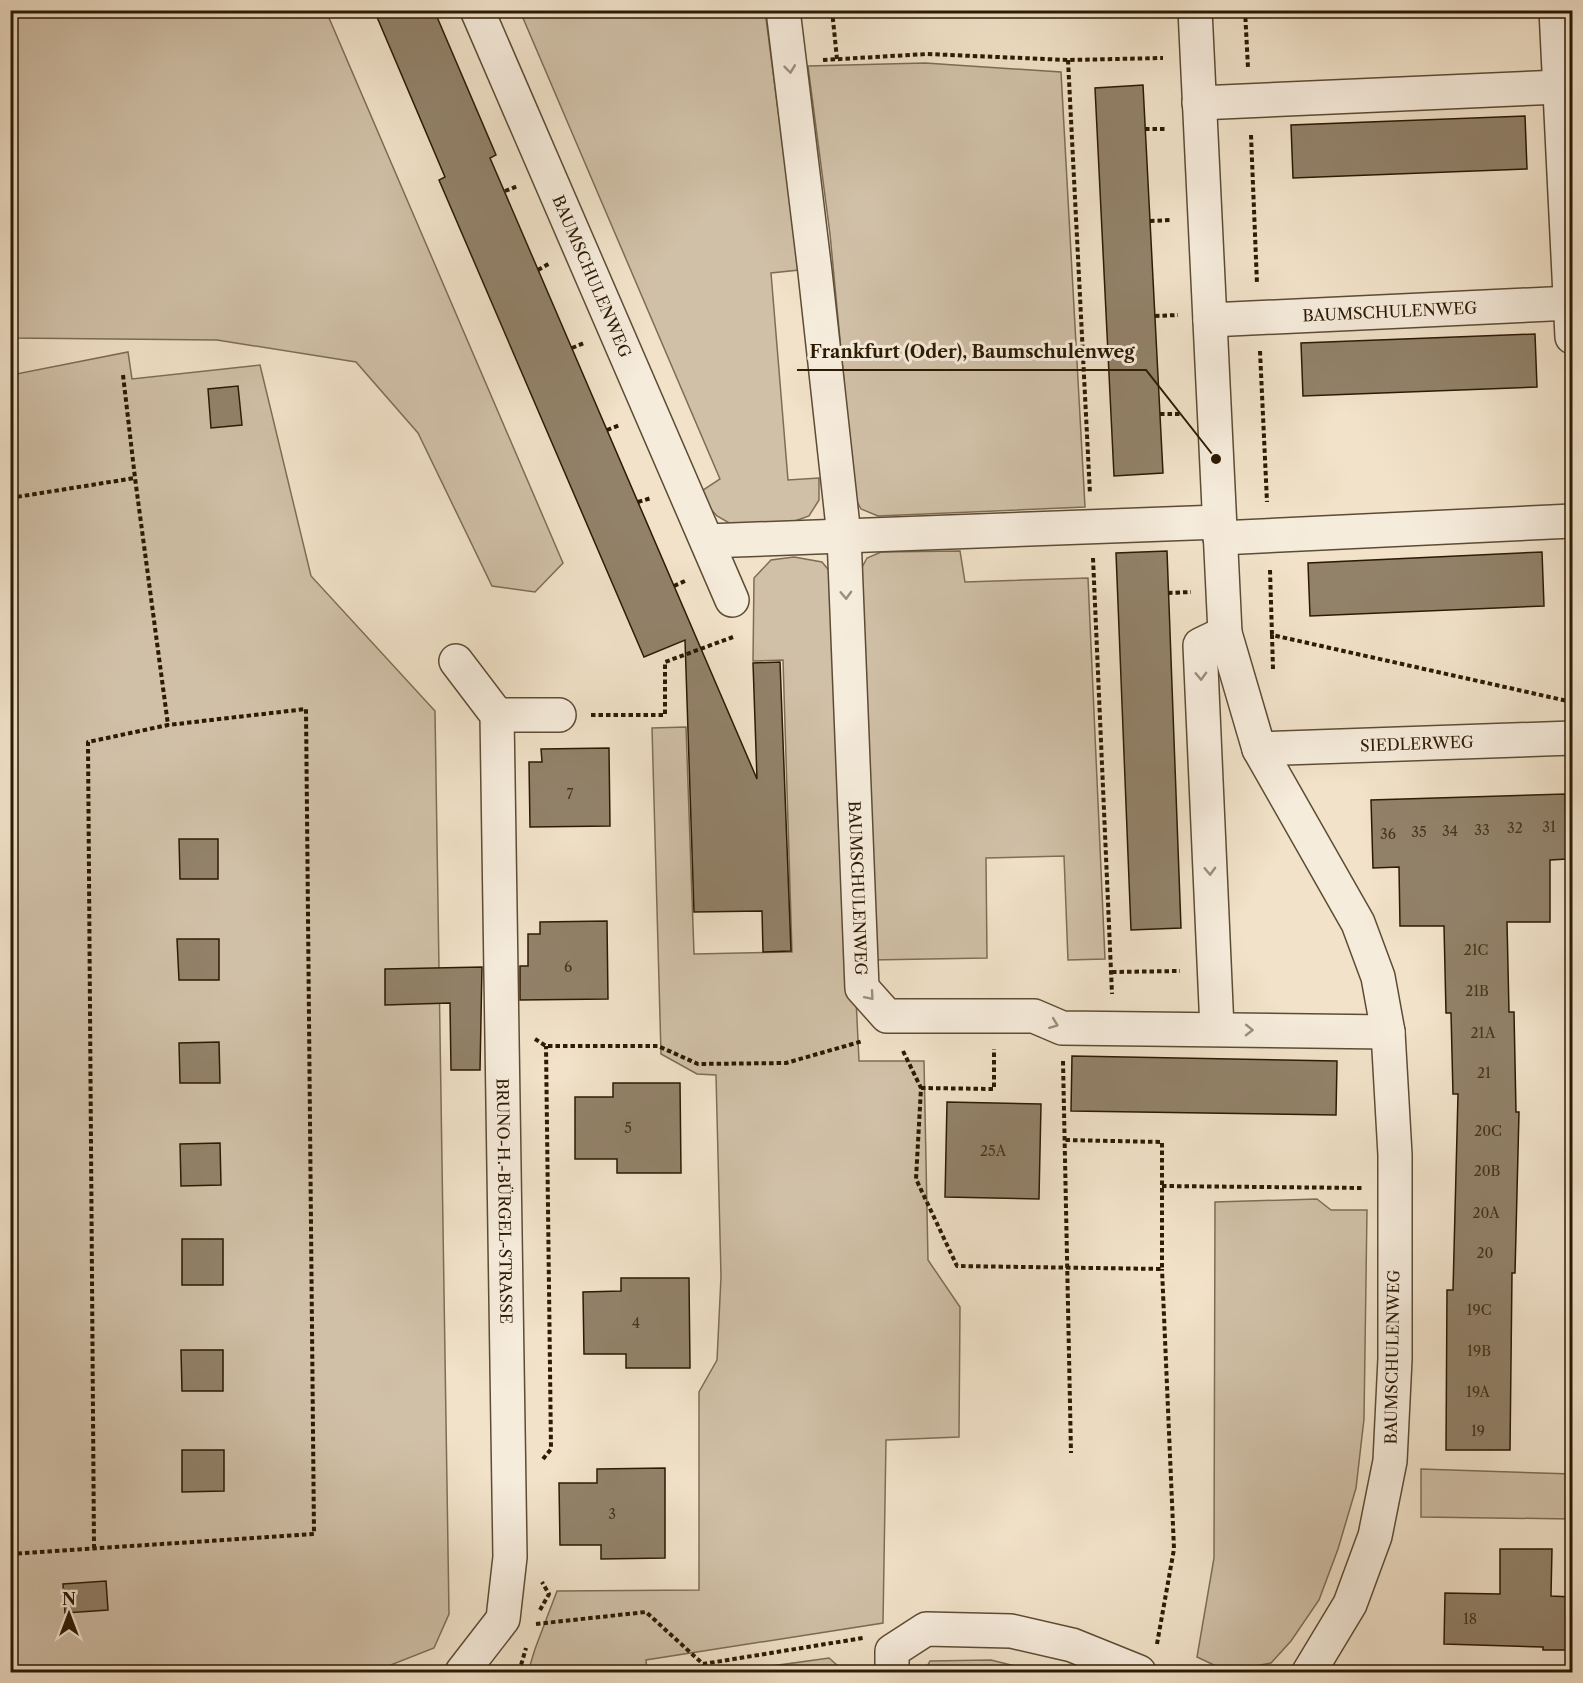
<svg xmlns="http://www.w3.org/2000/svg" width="1583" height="1683" viewBox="0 0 1583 1683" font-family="'Libre Caslon Text',serif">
  <rect width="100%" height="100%" fill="#f1e2c9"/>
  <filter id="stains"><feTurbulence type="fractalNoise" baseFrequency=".00333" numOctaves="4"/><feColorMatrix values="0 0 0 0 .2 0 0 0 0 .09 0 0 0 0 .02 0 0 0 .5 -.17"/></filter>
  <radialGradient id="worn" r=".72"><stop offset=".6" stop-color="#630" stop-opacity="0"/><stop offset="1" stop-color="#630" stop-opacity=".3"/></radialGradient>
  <g fill="#d0c0a7" stroke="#7e6d55" stroke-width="1.5">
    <path d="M11,10L326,11L563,563L535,592L492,586L418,433L356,362L217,340L11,338Z"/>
    <path d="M520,11H765L799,270L771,273L788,480L819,478V500L809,516L795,521L731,524L717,516L706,504L703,490L720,479Z"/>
    <path d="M925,63L1061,72L1085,507L878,516L861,509L855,498L830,234L808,66Z"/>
    <path d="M128,352L132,379L260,365L311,576L435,711L449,1614L434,1648L373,1672H11V375Z"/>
    <path d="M960,551L965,582L1088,578L1105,959L1068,960L1064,856L986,858L987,958L870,960L860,571L867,558L881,552Z"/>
    <path d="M794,557L822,562L836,579L859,1061H924L928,1260L960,1307L959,1437L886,1440L883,1623L646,1660L647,1672H528L535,1649L557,1591L699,1590V1392L717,1360L721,1277L716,1075L697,1074L661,1054L652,728L686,727L694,954L792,952L783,660L753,661L754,578L771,560Z"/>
    <path d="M1317,1199L1331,1210H1367L1364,1419L1356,1488L1338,1549L1319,1600L1291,1641L1271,1663L1245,1668L1216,1666L1197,1657L1214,1558L1215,1202Z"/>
    <path d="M1421,1469L1572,1474V1519L1421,1517Z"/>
    <path d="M829,1658L845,1672H729Z"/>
    <path d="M991,1660L1039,1672H924L930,1661Z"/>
  </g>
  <g fill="#92826a" stroke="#2c1a03" stroke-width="1.5">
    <path d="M374,10H434L496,155L490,158L757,779L753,663L780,662L791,951L763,952L762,911L694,912L685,640L644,657L439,180L445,177Z"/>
    <path d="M1143,85L1163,473L1114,476L1095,88Z"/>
    <path d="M1525,116L1527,169L1293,178L1291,125Z"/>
    <path d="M1535,334L1537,387L1303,396L1301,343Z"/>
    <path d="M238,386L242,425L211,428L208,389Z"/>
    <path d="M1167,551L1181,928L1131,930L1116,553Z"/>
    <path d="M1542,552L1544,606L1310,616L1308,563Z"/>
    <path d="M609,748L610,826L530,827L529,762H542L541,749Z"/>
    <path d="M1565,794L1567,859L1550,860V922H1507L1509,1012H1514L1516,1112H1519L1515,1273H1512L1510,1450H1446L1447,1290H1453L1458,1094H1453L1451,1013H1446L1444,926H1400L1399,867L1373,868L1371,800Z"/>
    <path d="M179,839H218V879H180Z"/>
    <path d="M607,921L608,999L520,1000V966H528V934H540V922Z"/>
    <path d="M177,939H219V980H179Z"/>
    <path d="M482,967L480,1070H451L450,1003L385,1005V969Z"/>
    <path d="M219,1042L220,1083H180L179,1043Z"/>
    <path d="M1072,1056L1337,1061L1336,1115L1071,1111Z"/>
    <path d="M613,1083H680L681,1173H617V1159H575V1097H613Z"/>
    <path d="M947,1102L1041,1104L1039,1199L945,1197Z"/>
    <path d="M220,1143L221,1185L181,1186L180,1144Z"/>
    <rect x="182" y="1239" width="41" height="46"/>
    <path d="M621,1278H689L690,1368H626V1354H584L583,1292L621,1291Z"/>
    <path d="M181,1350H223V1391H182Z"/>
    <path d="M182,1450H224V1491L182,1492Z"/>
    <path d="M665,1468V1558L601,1559V1545H560L559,1483H597V1469Z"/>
    <path d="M1500,1549H1552L1551,1596L1572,1597V1650H1543V1647L1444,1644L1445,1593L1500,1594Z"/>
    <path d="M106,1581L108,1610L65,1613L63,1584Z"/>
  </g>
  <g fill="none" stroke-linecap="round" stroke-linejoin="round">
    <g stroke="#5d4c34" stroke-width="36">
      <g id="minor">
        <path id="s1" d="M477,10L732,600"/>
        <path id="s2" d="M783,10L815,272L844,536L862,988L887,1016H1034L1062,1028L1388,1032"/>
        <path d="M1195,10L1225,633L1259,749L1358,923L1378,977L1388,1032L1395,1155V1359L1390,1461L1375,1536L1350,1604L1309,1672"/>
        <path d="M1556,10L1572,337"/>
        <path d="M1199,103L1560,87"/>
        <path id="s3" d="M1210,320L1571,303"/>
        <path d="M1220,538L1572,521"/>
        <path d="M707,541L1219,522"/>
        <path id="s4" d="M456,661L497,715L510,1557L503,1619L462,1672"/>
        <path d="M497,715H559"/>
        <path id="s5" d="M1259,749L1572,738"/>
        <path d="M1217,1029L1200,645L1225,633"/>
        <path d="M892,1672V1651L926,1629L1011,1631L1072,1645L1139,1672"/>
      </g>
    </g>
    <g stroke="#2c1a03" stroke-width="4" stroke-dasharray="4.5 3" stroke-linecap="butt">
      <path d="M832,10L837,59"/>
      <path d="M1245,10L1248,68"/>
      <path d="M823,60L927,54L1068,60L1163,58"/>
      <path d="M1068,60L1090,494"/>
      <path d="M1145,129H1167"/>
      <path d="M1251,135L1257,284"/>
      <path d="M505,191L518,186"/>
      <path d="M1150,221L1171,220"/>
      <path d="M538,270L550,263"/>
      <path d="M1155,316L1178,315"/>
      <path d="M572,348L584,343"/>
      <path d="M1260,351L1267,502"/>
      <path d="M123,375L135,478L168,725"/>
      <path d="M1160,414H1180"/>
      <path d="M607,430L620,425"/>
      <path d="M10,498L135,478"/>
      <path d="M638,502L651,498"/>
      <path d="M1093,558L1112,994"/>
      <path d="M1270,570L1272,635"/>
      <path d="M674,586L687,580"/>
      <path d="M1168,593L1191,592"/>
      <path d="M1273,669L1272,635L1572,702"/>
      <path d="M591,715H665V662L733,637"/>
      <path d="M1112,972L1180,971"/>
      <path d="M535,1039L546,1046H658L698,1064L786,1063L863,1041"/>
      <path d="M903,1051L921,1088L916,1179L957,1266L1162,1269V1142L1064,1140"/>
      <path d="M1063,1061L1071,1453"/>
      <path d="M921,1088L994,1089V1049"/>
      <path d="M1162,1186L1362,1188"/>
      <path d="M543,1459L551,1449L546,1046"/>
      <path d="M10,1554L314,1534L306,709L168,725L88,742L94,1548"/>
      <path d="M540,1610L549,1594L542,1582"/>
      <path d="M536,1624L646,1612L703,1664L863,1638"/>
      <path d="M1157,1644L1174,1549L1162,1269"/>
      <path d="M519,1672L526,1648"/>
    </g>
    <use href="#minor" stroke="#f6ecdc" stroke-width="33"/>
  </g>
  <defs><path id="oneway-chevron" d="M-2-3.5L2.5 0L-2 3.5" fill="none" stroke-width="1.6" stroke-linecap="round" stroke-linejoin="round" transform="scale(1.5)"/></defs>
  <g stroke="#9b8e7a">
    <use href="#oneway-chevron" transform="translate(790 69) rotate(83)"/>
    <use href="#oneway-chevron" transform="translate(846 595) rotate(88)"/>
    <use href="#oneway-chevron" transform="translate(1201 676) rotate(88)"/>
    <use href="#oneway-chevron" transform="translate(1210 871) rotate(88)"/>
    <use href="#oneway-chevron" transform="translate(870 996) rotate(49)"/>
    <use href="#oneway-chevron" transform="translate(1054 1024) rotate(21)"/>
    <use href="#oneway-chevron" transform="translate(1249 1030) rotate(1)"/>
  </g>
  <g text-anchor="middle" stroke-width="6" stroke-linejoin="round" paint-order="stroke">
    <g font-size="14" fill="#46341d">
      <text x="570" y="799">7</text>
      <text x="1549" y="832">31</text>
      <text x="1515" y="833">32</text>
      <text x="1482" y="835">33</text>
      <text x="1450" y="836">34</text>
      <text x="1419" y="837">35</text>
      <text x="1388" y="839">36</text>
      <text x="1476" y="955">21C</text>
      <text x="568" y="972">6</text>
      <text x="1477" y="996">21B</text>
      <text x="1483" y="1038">21A</text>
      <text x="1484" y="1078">21</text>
      <text x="628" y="1133">5</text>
      <text x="1488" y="1136">20C</text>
      <text x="993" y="1156">25A</text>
      <text x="1487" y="1176">20B</text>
      <text x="1486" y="1218">20A</text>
      <text x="1485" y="1258">20</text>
      <text x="1479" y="1315">19C</text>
      <text x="636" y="1328">4</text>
      <text x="1479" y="1356">19B</text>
      <text x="1478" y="1397">19A</text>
      <text x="1478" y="1436">19</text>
      <text x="612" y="1519">3</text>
      <text x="1470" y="1624">18</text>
    </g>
    <g font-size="16" fill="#2c1a03" stroke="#f6ecdc">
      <text dy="6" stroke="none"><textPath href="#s1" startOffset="290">BAUMSCHULENWEG</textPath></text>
      <text dy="6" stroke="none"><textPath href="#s3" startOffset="180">BAUMSCHULENWEG</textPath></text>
      <text dy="6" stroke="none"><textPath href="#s5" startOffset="158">SIEDLERWEG</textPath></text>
      <text dy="6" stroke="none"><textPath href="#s2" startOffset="882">BAUMSCHULENWEG</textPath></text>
      <text dy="6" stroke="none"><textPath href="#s4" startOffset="554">BRUNO-H.-BÜRGEL-STRASSE</textPath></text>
      <text transform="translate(1392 1357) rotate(-89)" y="6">BAUMSCHULENWEG</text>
    </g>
  </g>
  <path fill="none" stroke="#2c1a03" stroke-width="2" d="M1216 459L1146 370H797"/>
  <circle fill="#2c1a03" stroke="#f6ecdc" stroke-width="2" cx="1216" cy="459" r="6"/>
  <g font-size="18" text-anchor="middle" font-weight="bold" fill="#2c1a03" stroke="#f6ecdc" stroke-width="6" stroke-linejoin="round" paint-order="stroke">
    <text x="972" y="358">Frankfurt (Oder), Baumschulenweg</text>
  </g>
  <rect width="1583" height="1683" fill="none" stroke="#f1e2c9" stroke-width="36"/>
  <rect x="12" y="12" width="1559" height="1659" fill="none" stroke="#2c1a03" stroke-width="3"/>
  <rect x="18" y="18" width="1547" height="1647" fill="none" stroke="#2c1a03" stroke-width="1.5"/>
  <g transform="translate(69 1614)" stroke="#f6ecdc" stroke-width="4.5" paint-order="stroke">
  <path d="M0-4.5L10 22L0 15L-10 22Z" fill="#2c1a03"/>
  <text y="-9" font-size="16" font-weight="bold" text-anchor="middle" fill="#2c1a03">N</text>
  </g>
  <rect width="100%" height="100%" filter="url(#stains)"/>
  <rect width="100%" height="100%" fill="url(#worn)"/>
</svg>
